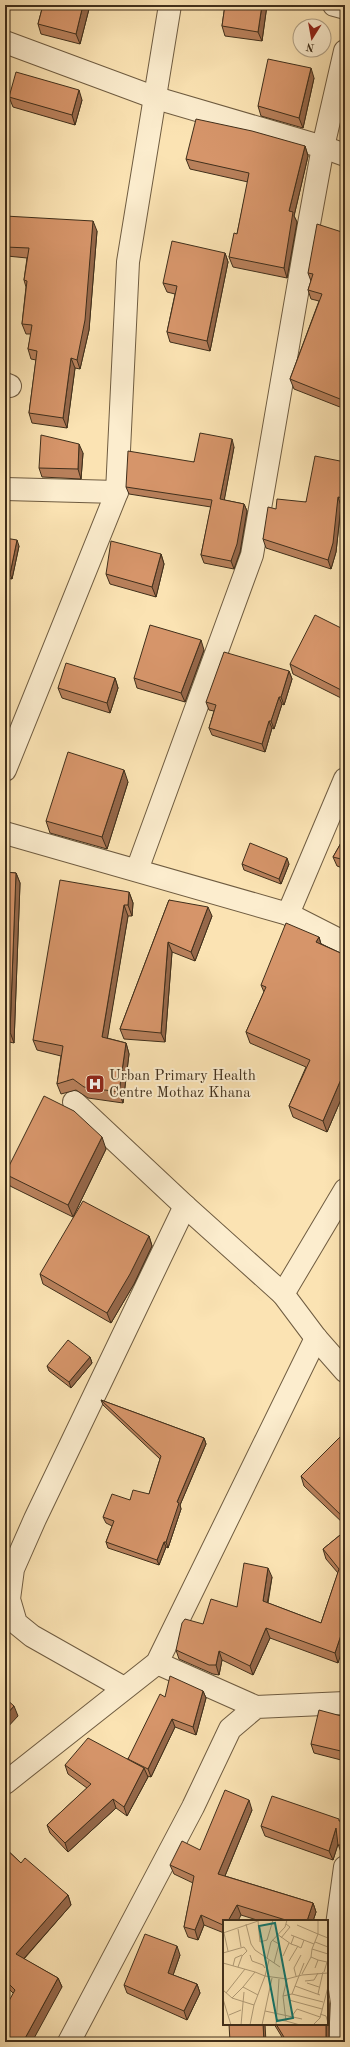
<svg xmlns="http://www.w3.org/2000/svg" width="350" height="2047" viewBox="0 0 350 2047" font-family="'Old Standard TT',serif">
  <rect width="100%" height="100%" fill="#fbe3b3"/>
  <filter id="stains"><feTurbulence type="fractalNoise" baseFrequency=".005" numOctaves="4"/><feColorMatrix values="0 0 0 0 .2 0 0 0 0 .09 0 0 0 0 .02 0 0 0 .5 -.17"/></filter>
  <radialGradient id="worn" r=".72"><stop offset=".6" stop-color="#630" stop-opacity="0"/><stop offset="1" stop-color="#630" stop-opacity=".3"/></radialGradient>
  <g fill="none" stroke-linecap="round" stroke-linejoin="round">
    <g stroke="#6f5c41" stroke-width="24">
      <g id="minor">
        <path d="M334,5L345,8"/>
        <path d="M5,42L156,98L323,147L345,155"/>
        <path d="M5,384L10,386"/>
        <path d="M5,489L117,492"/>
        <path d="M5,770L117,492L128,262L170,5"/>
        <path d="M5,833L288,914L345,943"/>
        <path d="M137,870L252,555L309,224L323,147L345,51"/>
        <path d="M288,914L345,779"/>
        <path d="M74,1102L185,1206L283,1294L316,1338L345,1371"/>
        <path d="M283,1294L345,1190"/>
        <path d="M157,1663L256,1707"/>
        <path d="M124,1688L32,1636L16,1623L9,1599L13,1569L35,1519L185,1206"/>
        <path d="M5,1783L157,1663L316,1338"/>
        <path d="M69,2042L193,1807L230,1729L256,1707L345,1703"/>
        <path d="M340,2042L342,2003L334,1947L345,1867"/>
      </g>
    </g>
    <use href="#minor" stroke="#fcedce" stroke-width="22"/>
  </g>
  <g fill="#b8805b" stroke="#402f1b">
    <path d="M43,5H90L80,44L41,34L38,24Z"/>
    <path d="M225,5H267L262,41L225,36L222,26Z"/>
    <path d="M314,78L303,128L261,116L258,106Z"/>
    <path d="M9,97L82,100L75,125L13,107Z"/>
    <path d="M305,146L308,156L294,216L297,222L287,278L233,267L229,257L237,234L248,182L190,169L186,159Z"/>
    <path d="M5,219L97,231L89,330L80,369L75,368L67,428L32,423L29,413L36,360L31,359L28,349L31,334H26L22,324L26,287L24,280L27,258L7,256L5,252Z"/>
    <path d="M345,233V409L294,389L290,379L319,301L311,299L308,290L311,281L308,273Z"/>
    <path d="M225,253L228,262L210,351L170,342L167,332L175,294L167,292L163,283Z"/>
    <path d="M234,447L224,500L244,504L247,511L240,552L234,569L204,563L201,555L211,507L129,494L126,487Z"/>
    <path d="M83,453L81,479L42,477L39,468Z"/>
    <path d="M345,462V507L341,506L336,552L331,569L266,548L263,539L276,509L306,502Z"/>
    <path d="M5,538L19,546L12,579L5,578Z"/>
    <path d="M161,554L164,564L156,597L110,584L106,574Z"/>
    <path d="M345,630V700L293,674L290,664Z"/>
    <path d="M204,650L185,702L137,688L134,678Z"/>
    <path d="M289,671L292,679L284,705L282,704L274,729L272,728L265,752L212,735L209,728L214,711L209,710L206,702Z"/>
    <path d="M115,678L118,688L110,713L62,698L58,688Z"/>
    <path d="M128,782L107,849L50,833L46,821Z"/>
    <path d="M345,836V869L337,866L333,857Z"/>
    <path d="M242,864H289L281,884L244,870Z"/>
    <path d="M5,872L16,873L20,883L14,1043L5,1041Z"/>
    <path d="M129,892L133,903L132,916H128L107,1038L126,1043L129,1054L123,1103L88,1098L76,1090L61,1094L57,1084L61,1056L37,1050L33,1040Z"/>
    <path d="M169,900L212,916L195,961L172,952L165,1042L124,1039L120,1029Z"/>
    <path d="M319,937L321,944L345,955V1090L327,1132L293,1117L289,1106L306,1067L250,1043L246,1032L264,992L261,985Z"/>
    <path d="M106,1149L73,1217L10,1186L5,1174Z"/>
    <path d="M149,1236L152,1246L134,1284L111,1323L43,1284L40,1274Z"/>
    <path d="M90,1357L92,1363L71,1388L49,1371L47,1366Z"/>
    <path d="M101,1400L204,1438L206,1444L180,1505L181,1509L168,1548L166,1547L159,1565L108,1548L106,1542L112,1526L106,1523L103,1517L130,1500L149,1494L160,1459L103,1405Z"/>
    <path d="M345,1432V1525L304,1486L301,1476Z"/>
    <path d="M345,1531L338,1663L270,1638L253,1675L222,1660L219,1675L213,1674L179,1659L176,1650L203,1624L237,1607L272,1577L268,1603L321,1623L338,1573L326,1559L323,1549Z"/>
    <path d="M203,1691L206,1698L196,1735L175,1727L151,1777L147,1776L148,1777L127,1816L116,1808L68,1852L50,1833L47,1825L87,1788L68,1774L65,1765L128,1759L165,1697Z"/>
    <path d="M345,1717V1761L314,1753L311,1744Z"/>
    <path d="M252,1810L225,1876L313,1903L316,1912L313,1921H260L241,1915L224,1921V1933L204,1925L198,1940L188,1937L184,1927L193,1883L174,1874L170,1865L200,1850Z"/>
    <path d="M340,1821L345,1822V1855H342L338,1844L333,1860L265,1836L261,1826Z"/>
    <path d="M5,1848L21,1863L68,1895L71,1905L24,1959L58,1978L62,1987L13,1993L5,1985Z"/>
    <path d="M180,1955L173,1975L197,1984L200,1993L187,2020L127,1993L124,1985Z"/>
    <path d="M327,1986L329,2004V2042H285L274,2024H327Z"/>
  </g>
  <g fill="#96684a" stroke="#402f1b">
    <path d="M83,5H90L80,44L76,34Z"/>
    <path d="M262,5H267L262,41L258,32Z"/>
    <path d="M311,68L314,78L303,128L299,118Z"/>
    <path d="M79,90L82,100L75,125L72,115Z"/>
    <path d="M305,146L308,156L294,216L297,222L287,278L284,268L289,211Z"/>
    <path d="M93,221L97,231L89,330L80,369L77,360Z"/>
    <path d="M225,253L228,262L210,351L207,341Z"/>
    <path d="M71,358L75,368L67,428L63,418Z"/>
    <path d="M232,439L234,447L223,507L220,499Z"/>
    <path d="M79,444L83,453L81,479L78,469Z"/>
    <path d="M345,488V504L343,498Z"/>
    <path d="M338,497L341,506L336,552L331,569L328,560Z"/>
    <path d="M244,504L247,511L240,552L234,569L231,561Z"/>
    <path d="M17,540L19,546L12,579L10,574Z"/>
    <path d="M161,554L164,564L156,597L152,587Z"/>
    <path d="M201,640L204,650L185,702L181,693Z"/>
    <path d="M289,671L292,679L284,705L281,697Z"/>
    <path d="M115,678L118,688L110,713L107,703Z"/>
    <path d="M279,697L282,704L274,729L271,721Z"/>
    <path d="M269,721L272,728L265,752L262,744Z"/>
    <path d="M124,770L128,782L107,849L102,837Z"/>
    <path d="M287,858L289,864L281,884L279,879Z"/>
    <path d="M16,873L20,883L14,1043L10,1032Z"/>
    <path d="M129,892L133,903L132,916L128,905Z"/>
    <path d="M124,905L128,916L106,1047L102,1037Z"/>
    <path d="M208,907L212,916L195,961L191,952Z"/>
    <path d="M319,937L322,948L316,942Z"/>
    <path d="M168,942L172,952L165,1042L161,1033Z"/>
    <path d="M126,1043L129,1054L123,1103L119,1092Z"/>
    <path d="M345,1070V1090L327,1132L323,1121Z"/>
    <path d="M102,1137L106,1149L73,1217L68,1205Z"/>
    <path d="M149,1236L152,1246L134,1284L111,1323L107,1313Z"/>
    <path d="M90,1357L92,1363L71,1388L69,1382Z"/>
    <path d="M204,1438L206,1444L180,1505L181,1509L168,1548L166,1542L177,1502Z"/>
    <path d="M164,1542L166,1547L159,1565L157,1560Z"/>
    <path d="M268,1568L272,1577L266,1610L263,1601Z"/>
    <path d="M345,1623V1642L338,1663L335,1653Z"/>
    <path d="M266,1628L270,1638L253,1675L250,1666Z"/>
    <path d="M219,1651L222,1660L219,1675L216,1665Z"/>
    <path d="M203,1691L206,1698L196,1735L193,1727Z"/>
    <path d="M14,1706L18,1716L5,1730V1716Z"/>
    <path d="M172,1719L175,1727L151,1777L148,1769Z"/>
    <path d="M144,1768L148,1777L127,1816L124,1807Z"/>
    <path d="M113,1799L116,1808L68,1852L65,1843Z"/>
    <path d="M249,1800L252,1810L222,1883L218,1874Z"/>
    <path d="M336,1828L340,1838L333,1860L329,1851Z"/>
    <path d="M68,1895L71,1905L19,1964L16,1954Z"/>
    <path d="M313,1903L316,1912L313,1921H307Z"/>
    <path d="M237,1905L241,1915L238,1921H228Z"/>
    <path d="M201,1915L204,1925L198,1940L195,1930Z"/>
    <path d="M177,1946L180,1955L171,1981L168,1973Z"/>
    <path d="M58,1978L62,1987L32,2042H23Z"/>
    <path d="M197,1984L200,1993L187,2020L184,2011Z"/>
    <path d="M327,1986L329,2004V2042L326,2039V2024H327Z"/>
    <path d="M263,2024H265L266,2042H264Z"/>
  </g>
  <g fill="#d6956a" stroke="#402f1b">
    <path d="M43,5H83L76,34L38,24Z"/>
    <path d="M225,5H262L258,32L222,26Z"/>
    <path d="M268,59L311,68L299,118L258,106Z"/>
    <path d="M16,72L79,90L72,115L9,97Z"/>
    <path d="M196,119L252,131L305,146L289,211L293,212L284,268L229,257L234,233L237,234L249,173L186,159Z"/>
    <path d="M5,216L93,221L85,320L77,360L71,358L63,418L29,413L37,351L28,349L32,325L22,324L27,281L24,280L29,248L5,247Z"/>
    <path d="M317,224L345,233V401L290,379L322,294L308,290L313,274L308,273Z"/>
    <path d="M172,241L225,253L207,341L167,332L177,286L163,283Z"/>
    <path d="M200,433L232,439L220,499L244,504L237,544L231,561L201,555L212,500L126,487L128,451L194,462Z"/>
    <path d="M41,435L79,444L78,469L39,468Z"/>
    <path d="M315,456L345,462V488L343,498L338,497L333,543L328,560L263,539L268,507L276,509L277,499L306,502Z"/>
    <path d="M5,538L17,540L10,574L5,573Z"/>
    <path d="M111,541L161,554L152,587L106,574Z"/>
    <path d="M315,615L345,630V692L290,664Z"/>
    <path d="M150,625L201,640L181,693L134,678Z"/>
    <path d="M224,652L289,671L281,697H279L271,721H269L262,744L209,728L216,705L206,702Z"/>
    <path d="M66,663L115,678L107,703L58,688Z"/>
    <path d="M68,752L124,770L102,837L46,821Z"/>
    <path d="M345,836V860L333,857Z"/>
    <path d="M250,843L287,858L279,879L242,864Z"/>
    <path d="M5,872L16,873L10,1032L5,1031Z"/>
    <path d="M60,880L129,892L128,905H124L102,1037L126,1043L119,1092L84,1087L73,1079L57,1084L63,1046L33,1040Z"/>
    <path d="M169,900L208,907L191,952L168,942L161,1033L120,1029Z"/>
    <path d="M286,923L319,937L316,942L345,955V1070L323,1121L289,1106L310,1060L246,1032L266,987L261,985Z"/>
    <path d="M44,1096L74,1111L102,1137L68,1205L5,1174Z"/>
    <path d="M83,1201L149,1236L130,1274L107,1313L40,1274Z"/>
    <path d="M68,1340L90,1357L69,1382L47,1366Z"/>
    <path d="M101,1400L204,1438L177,1502L179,1503L166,1542H164L157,1560L106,1542L114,1521L103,1517L112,1494L130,1500L133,1490L149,1494L161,1456Z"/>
    <path d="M345,1432V1519L301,1476Z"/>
    <path d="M345,1531V1623L335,1653L266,1628L250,1666L219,1651L216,1665H209L176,1650L182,1623L185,1619L203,1624L211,1599L237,1607L244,1563L268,1568L263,1601L321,1623L339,1569L323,1549Z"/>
    <path d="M170,1676L203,1691L193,1727L172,1719L148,1769L128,1759L160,1694L165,1697Z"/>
    <path d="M5,1698L14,1706L5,1716Z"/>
    <path d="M319,1710L345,1717V1752L311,1744Z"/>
    <path d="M88,1738L144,1768L124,1807L113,1799L65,1843L47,1825L91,1784L65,1765Z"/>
    <path d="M225,1790L249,1800L218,1874L313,1903L307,1921H289L237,1905L228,1921H224V1929L223,1930V1925L201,1915L195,1930L184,1927L194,1876L170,1865L182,1841L200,1850Z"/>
    <path d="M272,1796L339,1819V1821L345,1822V1846L344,1845H338L336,1828L329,1851L261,1826Z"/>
    <path d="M5,1848L21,1863L25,1858L68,1895L16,1954L58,1978L23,2042H5V2008L15,1990L5,1980Z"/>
    <path d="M145,1934L177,1946L168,1973L197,1984L184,2011L124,1985Z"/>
    <path d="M229,2024H263L264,2042H230Z"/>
    <path d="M276,2024H326V2039L329,2042H287Z"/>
  </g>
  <defs>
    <g id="hospital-square" transform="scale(1)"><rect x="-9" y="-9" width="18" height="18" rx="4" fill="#8f2418" stroke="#fcedce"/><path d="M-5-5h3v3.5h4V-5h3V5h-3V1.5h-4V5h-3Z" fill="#fff"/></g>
  </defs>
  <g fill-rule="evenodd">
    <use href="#hospital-square" x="95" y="1084"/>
  </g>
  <g text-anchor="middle" stroke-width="4" stroke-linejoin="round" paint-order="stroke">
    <g font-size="15" fill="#402f1b" stroke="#fcedce" text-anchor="start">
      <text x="109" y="1080">Urban Primary Health<tspan x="109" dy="17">Centre Mothaz Khana</tspan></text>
    </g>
  </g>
  <g transform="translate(223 1920)">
    <rect width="105" height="105" fill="#fbe3b3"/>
    <path fill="none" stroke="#b09b76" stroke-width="1" d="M95,0V14L105,18M35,1L37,22L44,20L50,0M23,4L28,24L32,30L57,47M74,5L95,14L89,29L105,34M15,9L18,27M0,13L38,0M1,13L5,31M54,14L68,24M68,15L91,24M71,16L68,24L74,26L78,28L81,20M58,18L67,7L63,4M49,20L56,24L51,43M92,22L105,27M89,29L88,37L95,40M0,33L21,27L24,31L19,36L15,47M27,35L29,41L40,45L42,48M60,36L66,23M44,38L48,22L62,7L64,0M66,41L75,26M0,43L32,52L20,67L35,75M10,46L12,38L19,35M92,48L95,40L104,42L101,52M32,52L42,56L46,40M79,54L88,37M73,56L71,48L78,35M82,61L91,60L95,53M84,63L96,67M72,66L97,75M0,70L9,78L31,85M3,73L22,49M69,74L100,82M95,74L100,52M60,76L69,74L81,43M9,78L20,67M0,79L8,105M66,80L99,89M42,91L79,99M97,94L103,96L105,103M6,95L18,90M69,96L74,89L97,97M54,100L63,101L60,76L64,59M63,101L77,105M18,105L21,72M27,105L31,85L42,56L64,59L79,55L105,53M39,105L49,58M53,105L56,59M90,105L97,98L105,67"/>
    <path fill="#0f766e" fill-opacity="0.15" stroke="#0f766e" stroke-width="2" d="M52,3L70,98L54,101L36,6Z"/>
    <rect width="105" height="105" fill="none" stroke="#402f1b" stroke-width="2"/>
  </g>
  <rect width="350" height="2047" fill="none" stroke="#fbe3b3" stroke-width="20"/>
  <rect x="6" y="6" width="338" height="2035" fill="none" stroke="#402f1b" stroke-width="2"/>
  <rect x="10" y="10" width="330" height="2027" fill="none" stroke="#402f1b"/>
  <g transform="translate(312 38) rotate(191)"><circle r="19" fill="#fcedce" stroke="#b1a186"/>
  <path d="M0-3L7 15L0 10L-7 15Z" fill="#8f2418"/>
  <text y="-6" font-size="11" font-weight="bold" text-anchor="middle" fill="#402f1b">N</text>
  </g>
  <rect width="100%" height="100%" filter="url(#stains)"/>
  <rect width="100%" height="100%" fill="url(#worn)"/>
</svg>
